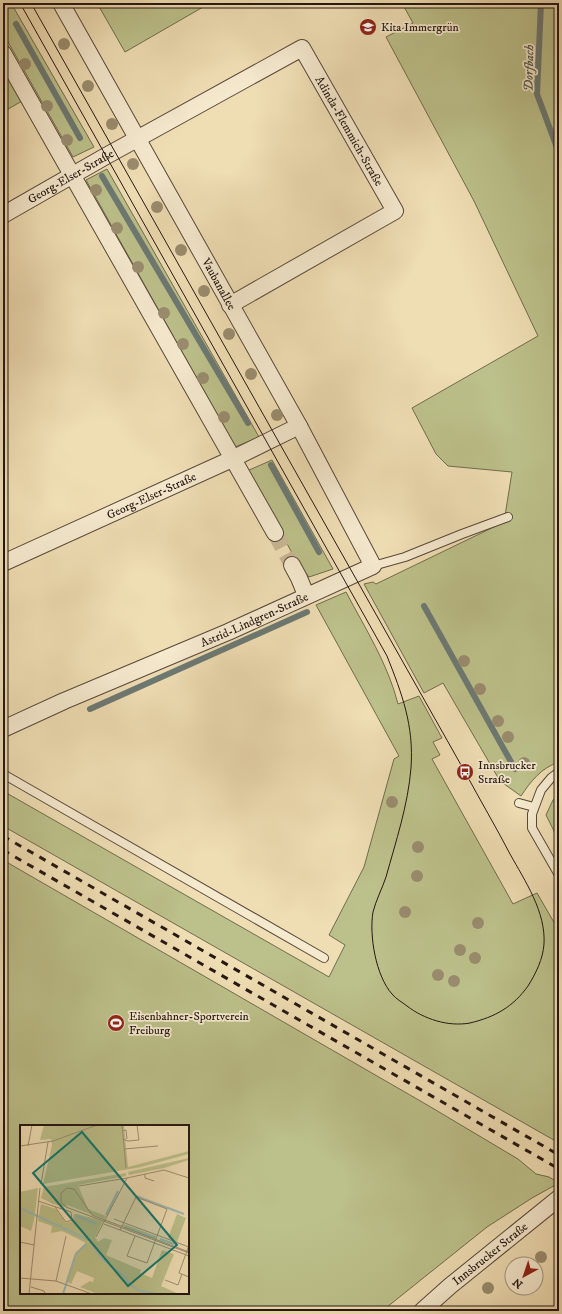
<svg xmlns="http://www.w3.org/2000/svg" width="562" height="1314" font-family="'IM FELL DW Pica',serif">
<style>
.green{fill:#bcc08a;stroke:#706c4e;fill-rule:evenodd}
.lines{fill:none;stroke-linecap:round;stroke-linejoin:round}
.stream{stroke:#6c7973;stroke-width:6}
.street-tunnel{stroke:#c7b593;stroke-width:16;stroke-dasharray:16 8;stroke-linecap:butt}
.lane-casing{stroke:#58483a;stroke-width:10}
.street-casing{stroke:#58483a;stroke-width:18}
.lane{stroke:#f5e9ce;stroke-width:8}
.street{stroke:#f5e9ce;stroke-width:16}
.tram{stroke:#251712;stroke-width:1}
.rail{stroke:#251712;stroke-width:3;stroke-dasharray:7 7;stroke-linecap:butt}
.tree{fill:#998c6e}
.labels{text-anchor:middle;stroke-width:3.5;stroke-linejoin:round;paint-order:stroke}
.poi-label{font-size:12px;fill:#251712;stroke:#f5e9ce;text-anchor:start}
.street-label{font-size:12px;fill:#251712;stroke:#f5e9ce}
.water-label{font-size:13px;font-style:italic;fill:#4e504a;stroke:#f5e9ce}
.inset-river{fill:none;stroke:#9bbbb3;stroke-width:2}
.inset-road{fill:none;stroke:#9e8e73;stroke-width:1}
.view{fill:#0f766e;fill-opacity:0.15;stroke:#0f766e;stroke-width:2}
.inset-edge{fill:none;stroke:#251712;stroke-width:2}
</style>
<rect width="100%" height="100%" fill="#efddb3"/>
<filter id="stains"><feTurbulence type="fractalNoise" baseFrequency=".005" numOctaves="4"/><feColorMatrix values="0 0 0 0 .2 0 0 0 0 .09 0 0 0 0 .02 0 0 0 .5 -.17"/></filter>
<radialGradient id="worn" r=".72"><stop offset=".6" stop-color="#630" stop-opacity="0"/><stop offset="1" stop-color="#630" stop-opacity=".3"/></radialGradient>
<g class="green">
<path d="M3 3H11L94 147 73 157 3 33Z"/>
<path d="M97 3H210L125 52Z"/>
<path d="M402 3H559V762C541 768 531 781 521 796L500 781 443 683 424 693 364 584 373 582 376 584 504 522 512 472 448 466 436 454 412 408 538 336 474 201 386 37 413 23Z"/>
<path d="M3 67 22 101 3 112Z"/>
<path d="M107 169 259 437 235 447 86 180Z"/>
<path d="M272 460 333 569 309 577 297 562 247 471Z"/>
<path d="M346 592C365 628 388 664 398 704L419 696 442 738 433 742 440 755 432 759 513 904 537 893 559 931V1143L3 826V791L329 977 345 945 329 935 364 867 394 759 399 756 316 605Z"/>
<path d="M559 795V841L546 815 553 800Z"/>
<path d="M3 860 429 1106 518 1159 536 1174 549 1177 559 1183 532 1198 487 1227 382 1311H3ZM21 1126H188V1293H21Z"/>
</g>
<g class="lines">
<g class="stream">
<path d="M541 3 537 94 559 153"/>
<path d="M16 24 80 138"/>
<path d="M102 176 248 423"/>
<path d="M271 465 319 552"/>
<path d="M424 606 515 769"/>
<path d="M90 709 307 612"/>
</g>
<path class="street-tunnel" d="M275 533 292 565"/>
<g class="lane-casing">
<g id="lane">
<path d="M373 566 405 557 462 534 508 517"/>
<path d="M559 772 551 778 541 790 532 814V828L559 875"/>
<path d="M3 774 324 958"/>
<path d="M519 803 534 807"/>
</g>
</g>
<g class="street-casing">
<g id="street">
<path d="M3 53 275 533"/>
<path id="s1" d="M3 215 106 156 302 48 395 211 230 305"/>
<path id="s2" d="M3 563 232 459 299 426"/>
<path d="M292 565 299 578 306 595"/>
<path id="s3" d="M3 729 64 701 228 632 373 566 299 426 61 3"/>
<path id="s4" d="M422 1311 450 1286 559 1198"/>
</g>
</g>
<use href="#lane" class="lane"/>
<use href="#street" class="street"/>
<path class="tram" d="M20 3 387 656C402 694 414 725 411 768 408 805 396 841 386 877 382 889 376 900 373 912 369 936 376 976 392 994 396 999 402 1002 407 1006 424 1019 448 1027 470 1023 495 1017 513 1007 528 986 536 973 543 959 544 944 546 912 525 881 510 854 496 827 480 800 465 772L31 3"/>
<g class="rail">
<path d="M3 836 559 1155"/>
<path d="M3 850 559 1169"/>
</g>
</g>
<g class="tree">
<circle cx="64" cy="44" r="6"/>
<circle cx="25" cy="64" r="6"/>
<circle cx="88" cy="86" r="6"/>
<circle cx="47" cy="106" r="6"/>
<circle cx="112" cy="124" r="6"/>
<circle cx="67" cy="140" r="6"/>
<circle cx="133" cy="164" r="6"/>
<circle cx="96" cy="190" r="6"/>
<circle cx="157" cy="207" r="6"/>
<circle cx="117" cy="228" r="6"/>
<circle cx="181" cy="250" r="6"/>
<circle cx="138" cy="267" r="6"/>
<circle cx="204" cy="291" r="6"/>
<circle cx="164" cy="313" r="6"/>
<circle cx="229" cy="334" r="6"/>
<circle cx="183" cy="344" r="6"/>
<circle cx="251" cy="374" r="6"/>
<circle cx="203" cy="378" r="6"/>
<circle cx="277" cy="415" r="6"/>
<circle cx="224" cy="417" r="6"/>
<circle cx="464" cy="661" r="6"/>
<circle cx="480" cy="689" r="6"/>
<circle cx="498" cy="721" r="6"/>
<circle cx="508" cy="737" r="6"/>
<circle cx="524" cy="763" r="6"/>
<circle cx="392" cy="802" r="6"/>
<circle cx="418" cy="847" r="6"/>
<circle cx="417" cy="876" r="6"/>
<circle cx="405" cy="912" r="6"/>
<circle cx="478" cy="923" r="6"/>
<circle cx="460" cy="950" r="6"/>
<circle cx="475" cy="958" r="6"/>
<circle cx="438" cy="975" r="6"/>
<circle cx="454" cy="981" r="6"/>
<circle cx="541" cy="1257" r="6"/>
<circle cx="488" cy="1288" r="6"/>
</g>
<defs>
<g id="school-disc" transform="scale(0.9)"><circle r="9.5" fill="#8f2418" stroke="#f5e9ce"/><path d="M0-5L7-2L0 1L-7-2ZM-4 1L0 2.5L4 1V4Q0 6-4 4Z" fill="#fff"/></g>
<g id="bus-disc" transform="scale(0.9)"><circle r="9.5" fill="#8f2418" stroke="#f5e9ce"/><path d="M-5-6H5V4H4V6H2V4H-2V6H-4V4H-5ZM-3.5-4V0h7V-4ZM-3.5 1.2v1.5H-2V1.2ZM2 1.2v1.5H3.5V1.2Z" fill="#fff"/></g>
<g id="stadium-disc" transform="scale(0.9)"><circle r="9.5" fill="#8f2418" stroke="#f5e9ce"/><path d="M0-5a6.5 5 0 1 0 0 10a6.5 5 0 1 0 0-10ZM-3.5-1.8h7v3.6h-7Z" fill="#fff"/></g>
</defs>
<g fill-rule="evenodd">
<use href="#school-disc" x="368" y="27"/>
<use href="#bus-disc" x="465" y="772"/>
<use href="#stadium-disc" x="116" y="1023"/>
</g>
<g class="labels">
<g class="poi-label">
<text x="381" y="31">Kita Immergrün</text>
<text x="478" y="769">Innsbrucker<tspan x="478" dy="14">Straße</tspan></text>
<text x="129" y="1020">Eisenbahner-Sportverein<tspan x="129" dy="14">Freiburg</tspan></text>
</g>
<g class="street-label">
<text dy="4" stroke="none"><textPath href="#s1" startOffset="438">Adinda-Flemmich-Straße</textPath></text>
<text dy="4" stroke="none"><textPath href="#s1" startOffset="78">Georg-Elser-Straße</textPath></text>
<text transform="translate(219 284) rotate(61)" y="4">Vaubanallee</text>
<text dy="4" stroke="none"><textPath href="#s2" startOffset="163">Georg-Elser-Straße</textPath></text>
<text dy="4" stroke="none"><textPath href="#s3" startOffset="274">Astrid-Lindgren-Straße</textPath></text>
<text dy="4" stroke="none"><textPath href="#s4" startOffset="89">Innsbrucker Straße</textPath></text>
</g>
<g class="water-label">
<text transform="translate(528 68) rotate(-89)" y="5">Dorfbach</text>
</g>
</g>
<g transform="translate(20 1125)">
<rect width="169" height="169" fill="#efddb3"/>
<path d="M24 0H104L108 42 169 26V29L121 42 23 59 32 20 31 14 20 15ZM169 33V35L144 43 109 50 108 47ZM106 48V51L58 60 68 84 86 91 84 94 47 80 46 82 33 79 21 73 24 62ZM18 63 14 95 11 106 0 101V67ZM21 79 36 84 46 98 53 96 54 89H57L83 96 75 112 78 117 84 113 92 115 86 130 121 145 120 148 132 153 142 125 154 129 141 161 159 169H78L60 162 70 156 73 157 74 153 57 146 51 159 46 156 55 128 66 118 42 106 31 108 32 101 18 96ZM157 89 166 93 157 117 148 113ZM104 99 136 111 135 114 103 101Z" fill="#bcc08a"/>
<path class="inset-river" d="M116 71 164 89M0 83 69 115 82 134 104 151 110 159 118 165 137 169M86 90 98 66M57 91 76 99M105 102 135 113M140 114 154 119M43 169 56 129 66 119"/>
<path class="inset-road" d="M102 0 106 43M102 6 106 5 107 14M103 14 108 16 119 15 117 0M0 21 33 16 77 0M8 21 12 0M104 24 138 21M125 49V53L134 56M21 59 28 17M59 61 107 53M18 76 51 87 52 95 46 97 35 82M94 94 169 122M84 99 169 131M100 105 116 72 147 84 127 138 107 131 115 111M76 112 107 53 144 45 169 53M0 117 14 120M169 120 159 148 169 152M169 127 72 90 54 64 47 63 41 68V77L46 82 169 128M0 153 36 156 72 169M145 155 158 160 162 149M36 156 46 111M11 162 24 166 25 169M9 169 20 63"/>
<path class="view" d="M62 7 157 120 108 161 13 48Z"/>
<rect width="169" height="169" class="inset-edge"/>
</g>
<rect width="562" height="1314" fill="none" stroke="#efddb3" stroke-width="16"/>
<rect x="4" y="4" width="554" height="1306" fill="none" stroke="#251712" stroke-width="2"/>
<rect x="8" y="8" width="546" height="1298" fill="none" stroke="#251712"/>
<g transform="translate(524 1276) rotate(220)"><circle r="19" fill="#f5e9ce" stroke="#a29583"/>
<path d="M0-3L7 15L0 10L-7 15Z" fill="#8f2418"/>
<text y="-6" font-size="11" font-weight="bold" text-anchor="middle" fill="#251712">N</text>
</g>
<rect width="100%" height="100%" filter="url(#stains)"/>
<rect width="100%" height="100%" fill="url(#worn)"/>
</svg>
